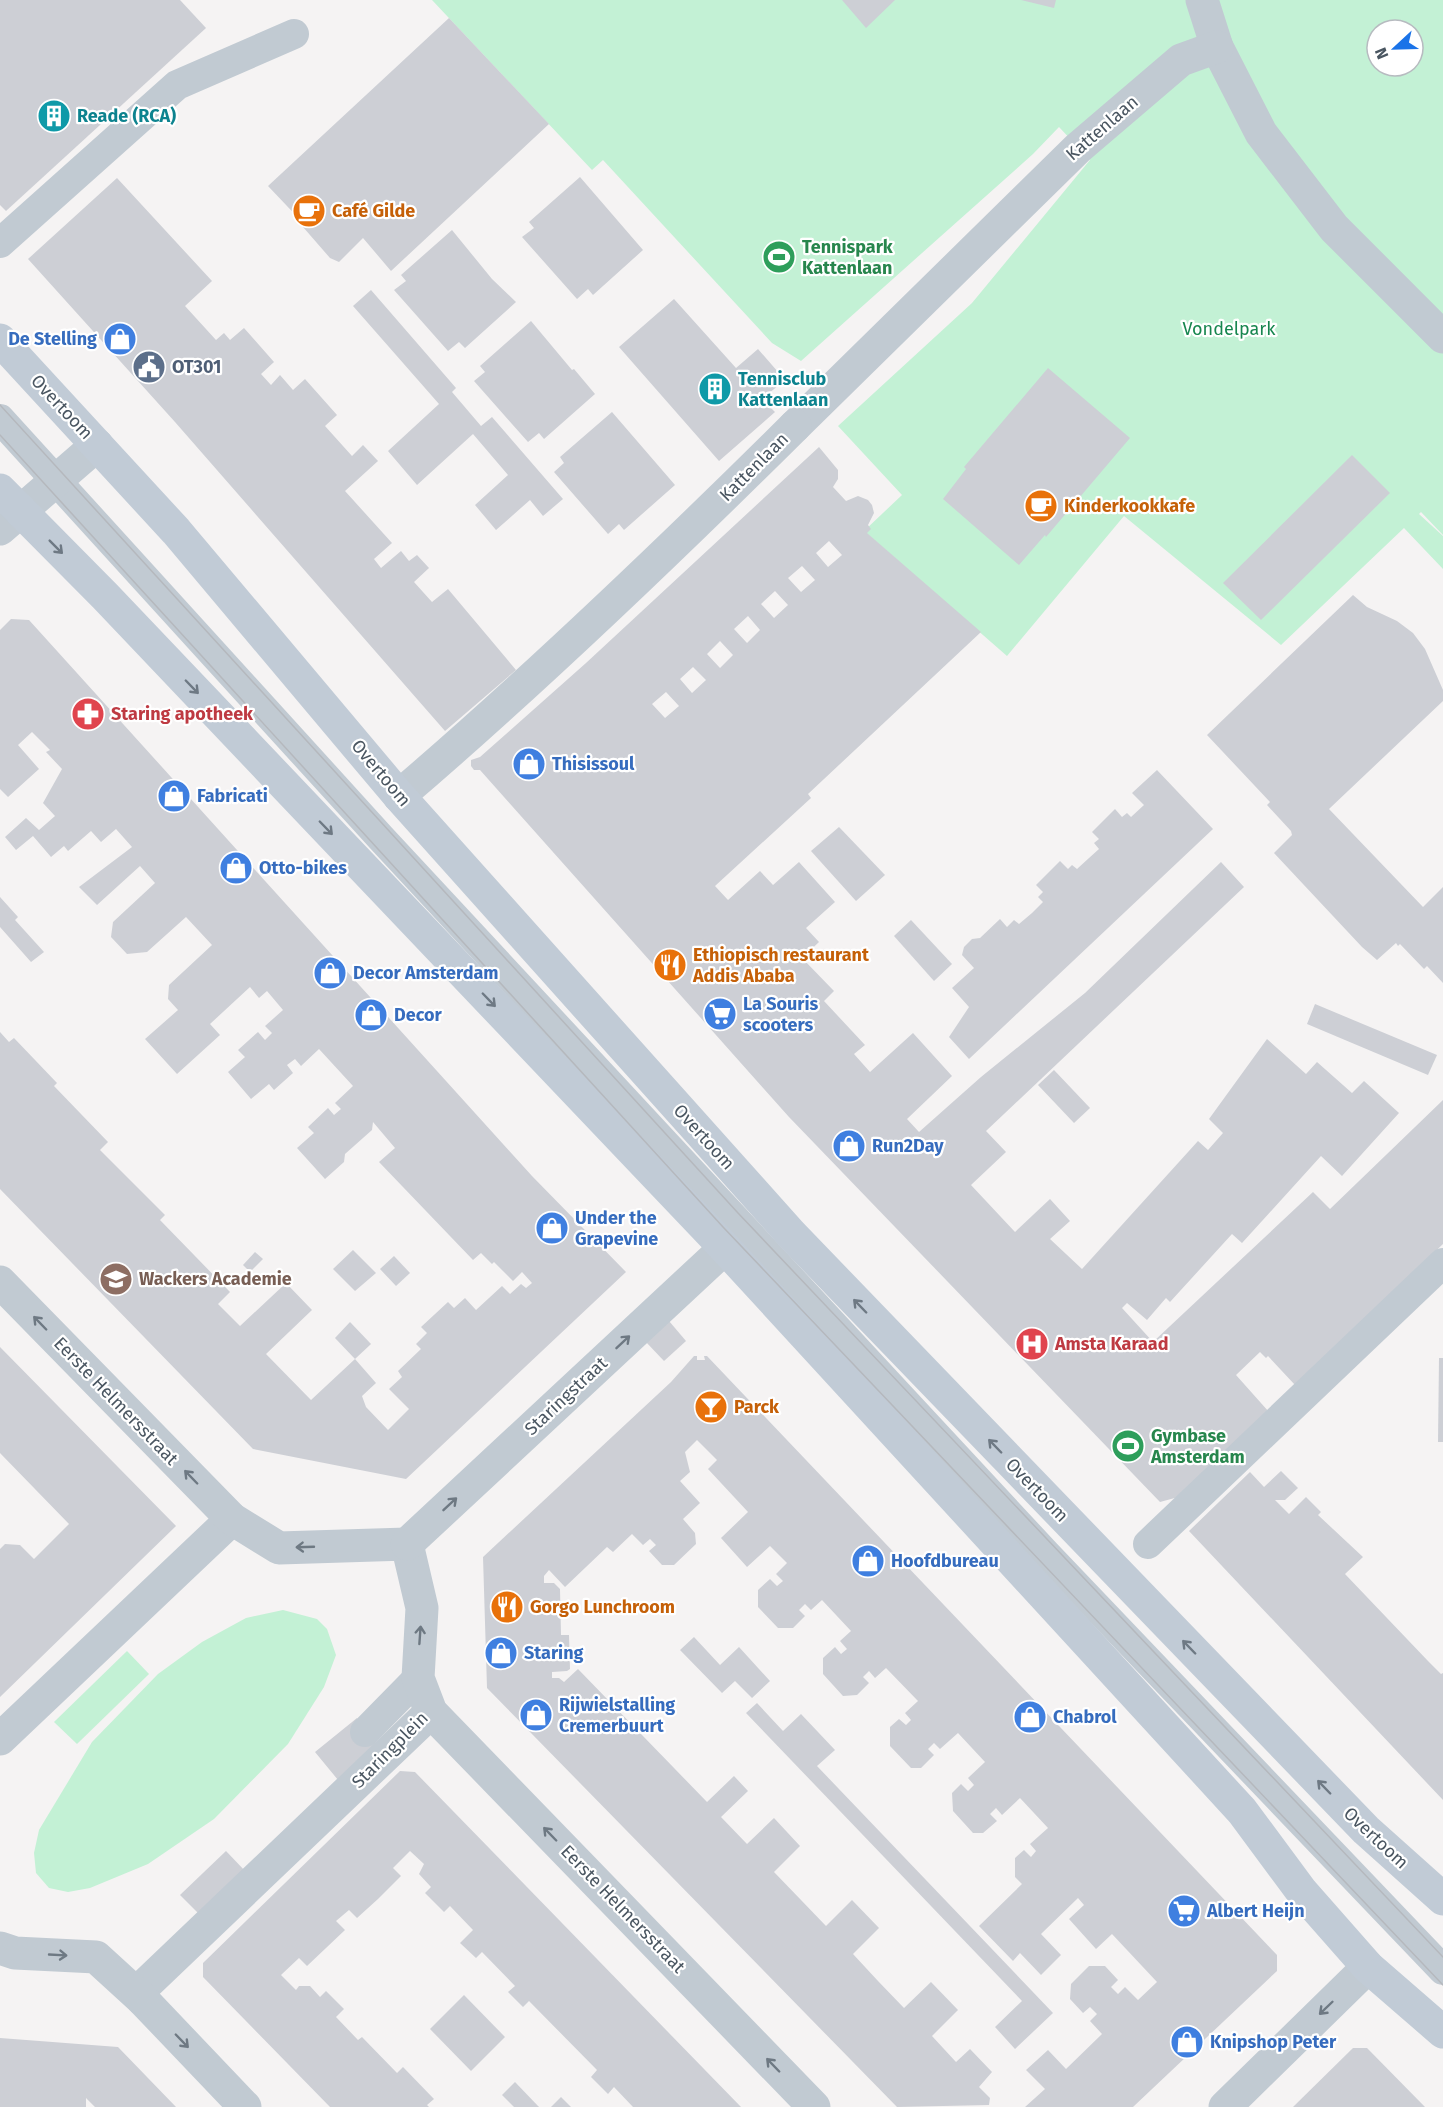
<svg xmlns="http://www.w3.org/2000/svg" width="1443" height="2107" font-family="'Fira Sans',sans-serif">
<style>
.green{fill:#c3f1d5;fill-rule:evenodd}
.building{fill:#cdcfd5;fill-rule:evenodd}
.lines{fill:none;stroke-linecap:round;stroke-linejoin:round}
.service{stroke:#c1cad2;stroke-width:30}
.pedestrian{stroke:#c1cad2;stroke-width:33}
.minor{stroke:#c1cad2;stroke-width:33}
.tertiary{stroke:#c1cad2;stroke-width:33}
.secondary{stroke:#c1cbd6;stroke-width:33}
.tram{stroke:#b5b8bd;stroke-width:1.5}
.oneway{stroke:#6e7984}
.oneway2{stroke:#6e7983}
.labels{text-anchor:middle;stroke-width:4.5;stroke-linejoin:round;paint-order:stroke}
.culture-label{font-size:18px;font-weight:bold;fill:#0d838f;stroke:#fff;text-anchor:start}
.street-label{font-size:18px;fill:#4a5661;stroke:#fff}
.food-label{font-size:18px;font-weight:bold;fill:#c56008;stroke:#fff;text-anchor:start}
.leisure-label{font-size:18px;font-weight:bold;fill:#27864d;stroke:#fff;text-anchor:start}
.park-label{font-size:18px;fill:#17864f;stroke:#fff}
.shop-label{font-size:18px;font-weight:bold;fill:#366cbe;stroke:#fff;text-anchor:start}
.service-label{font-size:18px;font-weight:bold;fill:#4e5e75;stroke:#fff;text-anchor:start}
.health-label{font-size:18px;font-weight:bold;fill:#be3a42;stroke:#fff;text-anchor:start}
.education-label{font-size:18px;font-weight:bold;fill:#785e54;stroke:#fff;text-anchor:start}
</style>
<rect width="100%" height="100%" fill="#f5f3f3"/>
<g class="green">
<path d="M432 0H1443V535L1421 512 1419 514 1443 536V569L1404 528 1281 645 1124 516 1007 656 864 531 902 495 838 426 972 303 1090 160 1059 127 1033 154 801 361 772 343 603 160 592 170ZM1377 30H1413V66H1377Z"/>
<path d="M283 1610 317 1619 327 1629 336 1655 324 1687 288 1744 214 1819 148 1864 90 1888 68 1892 49 1888 36 1873 34 1853 39 1830 92 1742 158 1674 202 1642 246 1618Z"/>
<path d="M127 1651 149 1674 77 1744 54 1722Z"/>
</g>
<g class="building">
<path d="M0 0H180L206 28 6 211 0 205Z"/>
<path d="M842 0H895L866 28Z"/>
<path d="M1021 0H1056L1054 8Z"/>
<path d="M449 18 549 124 391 271 363 238 339 262 330 258 303 227 305 225 268 186Z"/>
<path d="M580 177 643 250 593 295 588 289 577 299 522 237 534 228 529 222Z"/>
<path d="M117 178 212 281 185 306 216 340 224 333 230 340 244 328 274 362 261 374 271 385 280 375 293 390 305 379 337 415 325 426 352 456 363 445 378 461 345 491 392 543 374 559 381 568 401 551 409 561 417 555 429 568 414 582 432 602 448 589 516 670 445 731 175 422 28 259Z"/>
<path d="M452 230 492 279 516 302 465 348 459 342 448 351 394 290 406 281 401 275Z"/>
<path d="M371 290 456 388 452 392 481 426 492 417 563 499 543 516 530 500 496 530 475 505 508 475 473 434 417 485 388 451 439 404 353 306Z"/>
<path d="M674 299 736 368 758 349 785 380 762 399 775 412 719 461 619 347Z"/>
<path d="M531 321 572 370 574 369 595 394 544 439 539 433 528 442 474 381 485 372 480 366Z"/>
<path d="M1048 368 1130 438 1046 537 1045 535 1019 565 943 499 966 469 964 467Z"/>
<path d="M612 412 675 485 624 530 619 524 608 534 554 472 564 463 560 457Z"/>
<path d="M819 447 838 470V479L833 487 846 501 858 496 868 500 872 505 874 513 868 525 871 529 867 533 981 632 808 794 811 798 715 886 728 900 760 871 773 885 799 862 835 902 806 928 819 942 802 958 834 991 824 1001 865 1045 854 1054 870 1072 913 1033 952 1076 907 1119 919 1132 981 1077 1085 993 1221 862 1244 887 986 1131 1006 1152 971 1185 1015 1232 1050 1199 1070 1221 1050 1239 1082 1269 1198 1141 1208 1150 1223 1133 1209 1119 1267 1039 1306 1074 1317 1062 1352 1093 1364 1081 1399 1113 1342 1176 1321 1156 1242 1243 1232 1234 1170 1302 1166 1298 1147 1320 1127 1303 1122 1308 1153 1342 1313 1192 1330 1209 1443 1100V1244L1295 1385 1268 1356 1266 1358 1260 1352 1236 1375 1269 1412 1182 1496 1160 1502 789 1117 480 770H474L471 766V760L480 757 586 663ZM829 541 842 555 828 567 816 553ZM802 566 815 580 801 592 788 578ZM775 591 788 605 774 618 761 604ZM748 616 760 630 747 643 734 629ZM720 641 733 655 720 668 707 654ZM693 667 706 680 692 693 680 679ZM666 692 679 706 665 718 652 704Z"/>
<path d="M1352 455 1390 493 1261 620 1223 583Z"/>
<path d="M1353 595 1367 607 1397 621 1413 633 1425 649 1443 690V701L1329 809 1423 907 1443 887V983L1427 966 1424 969 1400 944 1398 946 1396 943 1377 960 1362 947 1274 853 1292 835 1291 831 1267 805 1270 802 1207 735Z"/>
<path d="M11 619 29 620 532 1176 626 1272 406 1479 253 1449 0 1189V1032L9 1042 14 1038 57 1083 54 1086 108 1142 100 1150 165 1215 160 1220 230 1292 218 1304 240 1326 286 1283 312 1310 266 1354 311 1400 355 1359 376 1383 362 1396 366 1407 388 1430 409 1409 389 1389 402 1377 398 1371 421 1349 416 1344 427 1333 421 1327 448 1302 454 1308 465 1298 476 1310 502 1286 510 1294 521 1284 526 1288 532 1283 522 1272 513 1281 494 1262 492 1264 481 1253 473 1260 379 1162 395 1148 373 1122 372 1130 345 1154 344 1162 325 1179 297 1148 314 1133 308 1127 328 1108 334 1115 341 1109 335 1103 353 1086 319 1049 301 1066 295 1059 287 1065 293 1073 274 1090 269 1084 251 1099 228 1072 245 1057 238 1050 258 1032 265 1040 272 1033 265 1026 283 1010 267 991 259 998 250 987 210 1024 220 1035 177 1074 145 1039 178 1010 168 999 169 985 212 945 186 917 147 952 127 954 111 937 113 922 155 883 140 866 97 905 79 887 132 847 116 829 101 842 91 831 68 851 64 846 51 857 33 836 16 850 5 837 26 818 39 830 55 816 43 803 62 769 46 752 50 750 32 732 18 745 39 769 8 797 0 789V630Z"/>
<path d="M1157 770 1213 829 969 1059 949 1037 969 1007 952 988 974 968 962 955 964 947 972 939 980 938 1000 919 1007 927 1014 920 1019 924 1032 913 1043 902 1038 897 1043 892 1036 885 1060 861 1068 869 1072 865 1077 869 1089 858 1099 849 1094 843 1099 839 1092 832 1115 809 1122 817 1127 813 1131 817 1144 805 1132 793Z"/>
<path d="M839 827 885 875 856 901 811 851Z"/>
<path d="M0 897 18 917 15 920 44 952 31 962 0 927Z"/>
<path d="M911 920 952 964 934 981 894 936Z"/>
<path d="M1315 1004 1437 1055 1428 1075 1307 1024Z"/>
<path d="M1054 1070 1090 1108 1074 1123 1038 1085Z"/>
<path d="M353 1250 376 1273 355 1291 333 1269Z"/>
<path d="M255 1252 263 1259 250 1272 243 1265Z"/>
<path d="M394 1256 410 1273 396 1286 380 1269Z"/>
<path d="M669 1321 686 1341 664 1361 646 1342Z"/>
<path d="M350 1322 371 1344 355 1359 335 1338Z"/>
<path d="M0 1347 176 1526 0 1697V1549L5 1544 20 1545 34 1559 69 1524 0 1453Z"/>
<path d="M694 1356H697V1360H705L704 1356H707L1277 1955V1971L1133 2107H1025L1045 2089 1026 2070 1048 2050 1066 2069 1102 2034 1090 2021 1097 2014 1090 2007 1083 2013 1070 1999 1071 1984 1089 1966H1105L1118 1980 1111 1987 1118 1994 1125 1987 1138 2000 1157 1982 1112 1934 1096 1949 1069 1919 1084 1905 1078 1898 1041 1934 1061 1955 1041 1975 1020 1953 1013 1961 979 1926 1022 1884 1015 1877V1858L1024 1850 1031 1857 1036 1851 1030 1844 1048 1828 1020 1798 1002 1815 996 1808 990 1814 997 1821 983 1833H973L953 1811 952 1793 961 1784 968 1791 974 1785 968 1778 985 1762 958 1733 940 1749 934 1743 928 1749 934 1755 921 1768H911L890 1746V1727L899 1719 906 1725 911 1720 905 1713 918 1701 886 1668 875 1678 869 1671 863 1677 869 1683 857 1695 843 1696 823 1674V1658L835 1647 841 1654 847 1649 840 1641 851 1631 822 1600 811 1610 805 1604 799 1610 805 1616 793 1628H778L758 1607V1590L770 1579 777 1586 783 1581 776 1574 787 1563 770 1546 747 1567 721 1538 748 1512 708 1469 717 1460 697 1440 685 1452 690 1472 680 1481 700 1503 683 1519 695 1533 696 1544 674 1565H662L649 1551 656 1545 650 1539 643 1545 632 1534 613 1552 607 1547 565 1587 549 1570 544 1576V1583H554L560 1589 561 1635H569L570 1669 567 1671 552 1672V1678H559L564 1682 578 1669 707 1802 734 1776 748 1791 721 1817 747 1844 774 1818 800 1846 774 1872 801 1900 826 1926 852 1900 879 1928 853 1954 878 1981 904 2008 931 1982 958 2010 932 2036 956 2062 970 2049 992 2072 979 2087 990 2098 989 2105 897 2107 487 1688 483 1557 671 1382Z"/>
<path d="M1439 1358H1443V1442H1438Z"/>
<path d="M1281 1471 1298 1488 1285 1500H1275L1289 1514 1306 1497 1321 1512 1318 1515 1363 1557 1345 1574 1428 1661 1441 1674 1443 1673V1800L1189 1531 1250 1472 1264 1487Z"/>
<path d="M694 1637 720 1665 739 1647 770 1681 752 1698 735 1681 722 1693 680 1650Z"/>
<path d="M757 1703 783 1731 801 1714 835 1750 817 1766 1053 2013 1015 2049 995 2027 1022 2001 746 1713Z"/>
<path d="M357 1718 365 1732 385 1752 343 1786 315 1752Z"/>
<path d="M400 1771 415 1772 741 2107H633L614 2087 608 2094 591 2077 597 2070 529 2001 523 2007 508 1992 515 1986 482 1952 476 1958 460 1943 473 1930 450 1906 444 1912 425 1893 431 1887 419 1874 424 1864 410 1851 393 1868 401 1876 378 1899 357 1918 349 1910 336 1921 345 1930 307 1966 299 1958 281 1975 296 1990 299 1986H310L320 1997 326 1991 344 2009 336 2017 358 2040 362 2037 397 2073 403 2067 434 2099 427 2105 429 2107H330L203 1977V1963Z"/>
<path d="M226 1851 246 1872 201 1916 180 1895Z"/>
<path d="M464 1995 505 2037 471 2071 430 2029Z"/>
<path d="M0 2038 118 2047 176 2107H95L86 2098V2107H0Z"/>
<path d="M1353 2048H1367L1425 2107H1293Z"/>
<path d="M515 2082 539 2107H514L502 2095Z"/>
<path d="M561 2097 571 2107H551Z"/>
</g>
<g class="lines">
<g class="service">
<path d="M0 243 177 85 294 34"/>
<path d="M0 419 381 838 1046 1554 1443 1970"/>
<path d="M1148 1544 1443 1263"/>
<path d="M365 1732 418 1678"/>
</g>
<g class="pedestrian">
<path d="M1202 0 1217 47 1261 133 1334 228 1443 337"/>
<path d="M795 426 1078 148 1181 60 1217 47"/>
<path d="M0 1739 232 1519"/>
<path d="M142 1999 143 1987 431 1712"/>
</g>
<g class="minor">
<path d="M399 796C536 679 667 553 795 426"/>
<path d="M0 1282 232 1519 279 1548 407 1544 422 1608 418 1678 431 1712 814 2107"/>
<path d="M407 1544 725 1248"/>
<path d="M0 1948 15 1953 96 1957 142 1999 245 2107"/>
<path d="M1225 2107 1368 1967"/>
</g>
<path class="tertiary" d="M0 529 97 445"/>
<g class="secondary">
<path d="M0 340 176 531 399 796 791 1234 1366 1830 1443 1899"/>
<path d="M0 490 105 596 725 1248 1242 1811 1302 1892 1368 1967 1443 2032"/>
</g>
<g class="tram">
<path d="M0 405 738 1213 1443 1957"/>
<path d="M0 435 723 1227 1443 1985"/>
</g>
</g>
<defs><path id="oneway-shaft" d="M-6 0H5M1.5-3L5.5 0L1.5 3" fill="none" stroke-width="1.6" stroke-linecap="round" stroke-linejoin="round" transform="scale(1.5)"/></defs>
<g class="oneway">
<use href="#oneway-shaft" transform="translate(56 547) rotate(45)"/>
<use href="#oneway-shaft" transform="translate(192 687) rotate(46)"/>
<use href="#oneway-shaft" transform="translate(326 828) rotate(46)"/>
<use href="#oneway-shaft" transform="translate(489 1000) rotate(46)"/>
<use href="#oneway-shaft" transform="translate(860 1306) rotate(-134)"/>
<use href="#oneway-shaft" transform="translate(995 1446) rotate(-134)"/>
<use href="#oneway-shaft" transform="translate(1189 1647) rotate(-134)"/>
<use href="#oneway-shaft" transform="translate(1324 1787) rotate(-134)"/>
</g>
<g class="oneway2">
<use href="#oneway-shaft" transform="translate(40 1323) rotate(-134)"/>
<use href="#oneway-shaft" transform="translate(623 1342) rotate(-43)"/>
<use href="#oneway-shaft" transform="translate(191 1477) rotate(-134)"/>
<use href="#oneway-shaft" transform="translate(450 1504) rotate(-43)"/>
<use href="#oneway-shaft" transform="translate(305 1547) rotate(178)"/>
<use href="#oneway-shaft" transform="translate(420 1635) rotate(-86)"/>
<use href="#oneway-shaft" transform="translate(550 1834) rotate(-134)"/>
<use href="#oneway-shaft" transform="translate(58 1955) rotate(3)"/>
<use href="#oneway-shaft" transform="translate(1326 2008) rotate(136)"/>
<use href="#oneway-shaft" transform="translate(182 2041) rotate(46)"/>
<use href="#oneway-shaft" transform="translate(773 2065) rotate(-134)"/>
</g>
<defs>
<g id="building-disc" transform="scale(1.725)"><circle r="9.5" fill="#0f9aa8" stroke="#fff"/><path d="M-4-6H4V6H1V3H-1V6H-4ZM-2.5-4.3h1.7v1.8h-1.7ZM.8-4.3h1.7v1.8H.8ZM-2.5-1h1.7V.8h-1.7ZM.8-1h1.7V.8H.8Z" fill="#fff"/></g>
<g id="cafe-disc" transform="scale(1.725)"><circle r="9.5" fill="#e8710a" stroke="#fff"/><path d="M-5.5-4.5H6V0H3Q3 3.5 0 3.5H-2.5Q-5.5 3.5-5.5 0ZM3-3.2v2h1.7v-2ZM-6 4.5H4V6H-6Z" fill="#fff"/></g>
<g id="stadium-disc" transform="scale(1.725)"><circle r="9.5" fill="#2e9e5b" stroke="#fff"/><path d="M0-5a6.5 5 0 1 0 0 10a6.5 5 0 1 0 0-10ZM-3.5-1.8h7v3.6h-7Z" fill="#fff"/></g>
<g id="shop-disc" transform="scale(1.725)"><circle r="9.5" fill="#3f7fe0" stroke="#fff"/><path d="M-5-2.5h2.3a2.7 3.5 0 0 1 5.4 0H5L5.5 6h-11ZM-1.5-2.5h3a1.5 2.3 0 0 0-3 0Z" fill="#fff"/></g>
<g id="civic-disc" transform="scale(1.725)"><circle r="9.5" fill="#5c6f8a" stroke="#fff"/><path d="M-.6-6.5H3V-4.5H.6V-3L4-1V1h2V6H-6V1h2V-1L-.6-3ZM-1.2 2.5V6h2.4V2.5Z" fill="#fff"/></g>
<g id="pharmacy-disc" transform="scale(1.725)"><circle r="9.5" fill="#e0444e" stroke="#fff"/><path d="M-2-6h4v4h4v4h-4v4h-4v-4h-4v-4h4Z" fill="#fff"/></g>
<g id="restaurant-disc" transform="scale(1.725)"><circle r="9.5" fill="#e8710a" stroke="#fff"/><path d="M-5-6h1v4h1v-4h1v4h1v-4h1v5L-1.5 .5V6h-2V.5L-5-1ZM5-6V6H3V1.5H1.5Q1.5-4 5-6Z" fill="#fff"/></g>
<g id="supermarket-disc" transform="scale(1.725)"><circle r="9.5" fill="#3f7fe0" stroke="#fff"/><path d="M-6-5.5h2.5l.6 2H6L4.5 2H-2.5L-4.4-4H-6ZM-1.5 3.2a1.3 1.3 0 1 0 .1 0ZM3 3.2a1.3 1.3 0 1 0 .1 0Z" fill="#fff"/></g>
<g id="university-disc" transform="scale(1.725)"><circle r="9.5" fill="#8d6e63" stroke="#fff"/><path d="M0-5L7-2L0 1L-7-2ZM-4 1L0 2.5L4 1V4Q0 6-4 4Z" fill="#fff"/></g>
<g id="hospital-disc" transform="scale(1.725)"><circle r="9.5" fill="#e0444e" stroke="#fff"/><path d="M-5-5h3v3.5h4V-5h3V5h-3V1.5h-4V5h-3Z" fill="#fff"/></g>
<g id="bar-disc" transform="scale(1.725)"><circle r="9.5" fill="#e8710a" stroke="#fff"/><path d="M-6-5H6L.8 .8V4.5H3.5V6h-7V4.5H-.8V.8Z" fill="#fff"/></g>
</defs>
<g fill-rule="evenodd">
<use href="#building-disc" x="54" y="116"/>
<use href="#cafe-disc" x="309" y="211"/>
<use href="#stadium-disc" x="779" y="257"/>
<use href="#shop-disc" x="120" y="339"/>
<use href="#civic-disc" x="149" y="367"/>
<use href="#building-disc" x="715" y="389"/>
<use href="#cafe-disc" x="1041" y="506"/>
<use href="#pharmacy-disc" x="88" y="714"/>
<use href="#shop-disc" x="529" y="764"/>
<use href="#shop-disc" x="174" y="796"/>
<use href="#shop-disc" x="236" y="868"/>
<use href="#restaurant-disc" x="670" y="965"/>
<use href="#shop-disc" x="330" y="973"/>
<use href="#supermarket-disc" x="720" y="1014"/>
<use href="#shop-disc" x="371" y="1015"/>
<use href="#shop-disc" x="849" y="1146"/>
<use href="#shop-disc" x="552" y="1228"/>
<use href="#university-disc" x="116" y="1279"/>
<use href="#hospital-disc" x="1032" y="1344"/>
<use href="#bar-disc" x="711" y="1407"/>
<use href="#stadium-disc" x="1128" y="1446"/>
<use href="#shop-disc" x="868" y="1561"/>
<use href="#restaurant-disc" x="507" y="1607"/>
<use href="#shop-disc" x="501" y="1653"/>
<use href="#shop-disc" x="536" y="1715"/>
<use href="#shop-disc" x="1030" y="1717"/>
<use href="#supermarket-disc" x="1184" y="1911"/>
<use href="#shop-disc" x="1187" y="2042"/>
</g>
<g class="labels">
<g class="culture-label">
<text x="77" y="122">Reade (RCA)</text>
<text x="738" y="385">Tennisclub<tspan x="738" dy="21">Kattenlaan</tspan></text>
</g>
<g class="street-label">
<text transform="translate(1102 128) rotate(-41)" y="6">Kattenlaan</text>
<text transform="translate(62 407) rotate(47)" y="6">Overtoom</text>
<text transform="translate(754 467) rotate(-45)" y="6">Kattenlaan</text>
<text transform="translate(381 773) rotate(50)" y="6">Overtoom</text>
<text transform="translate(704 1137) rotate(48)" y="6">Overtoom</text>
<text transform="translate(566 1396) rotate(-43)" y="6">Staringstraat</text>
<text transform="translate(116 1401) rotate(46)" y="6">Eerste Helmersstraat</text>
<text transform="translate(1037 1490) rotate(46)" y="6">Overtoom</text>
<text transform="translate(390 1750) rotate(-45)" y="6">Staringplein</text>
<text transform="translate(1376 1838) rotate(43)" y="6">Overtoom</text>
<text transform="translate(623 1909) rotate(46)" y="6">Eerste Helmersstraat</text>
</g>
<g class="food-label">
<text x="332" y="217">Café Gilde</text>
<text x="1064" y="512">Kinderkookkafe</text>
<text x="693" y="961">Ethiopisch restaurant<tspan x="693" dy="21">Addis Ababa</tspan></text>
<text x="734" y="1413">Parck</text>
<text x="530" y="1613">Gorgo Lunchroom</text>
</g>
<g class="leisure-label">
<text x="802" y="253">Tennispark<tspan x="802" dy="21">Kattenlaan</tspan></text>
<text x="1151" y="1442">Gymbase<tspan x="1151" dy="21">Amsterdam</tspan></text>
</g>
<g class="park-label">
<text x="1229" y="335">Vondelpark</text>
</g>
<g class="shop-label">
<text x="97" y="345" text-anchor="end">De Stelling</text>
<text x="552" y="770">Thisissoul</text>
<text x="197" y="802">Fabricati</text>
<text x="259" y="874">Otto-bikes</text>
<text x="353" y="979">Decor Amsterdam</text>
<text x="743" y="1010">La Souris<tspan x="743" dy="21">scooters</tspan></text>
<text x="394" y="1021">Decor</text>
<text x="872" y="1152">Run2Day</text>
<text x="575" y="1224">Under the<tspan x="575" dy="21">Grapevine</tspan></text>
<text x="891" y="1567">Hoofdbureau</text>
<text x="524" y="1659">Staring</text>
<text x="559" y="1711">Rijwielstalling<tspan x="559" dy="21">Cremerbuurt</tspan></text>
<text x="1053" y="1723">Chabrol</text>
<text x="1207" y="1917">Albert Heijn</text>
<text x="1210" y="2048">Knipshop Peter</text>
</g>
<g class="service-label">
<text x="172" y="373">OT301</text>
</g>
<g class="health-label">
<text x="111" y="720">Staring apotheek</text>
<text x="1055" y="1350">Amsta Karaad</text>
</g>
<g class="education-label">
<text x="139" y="1285">Wackers Academie</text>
</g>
</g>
<g transform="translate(1395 48) rotate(248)"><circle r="28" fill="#ffffff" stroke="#b7bbc0" stroke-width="1.5"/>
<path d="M0-4.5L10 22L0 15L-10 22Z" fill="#1a73e8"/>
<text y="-9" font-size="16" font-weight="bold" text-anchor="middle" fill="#4a5661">N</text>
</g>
</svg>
